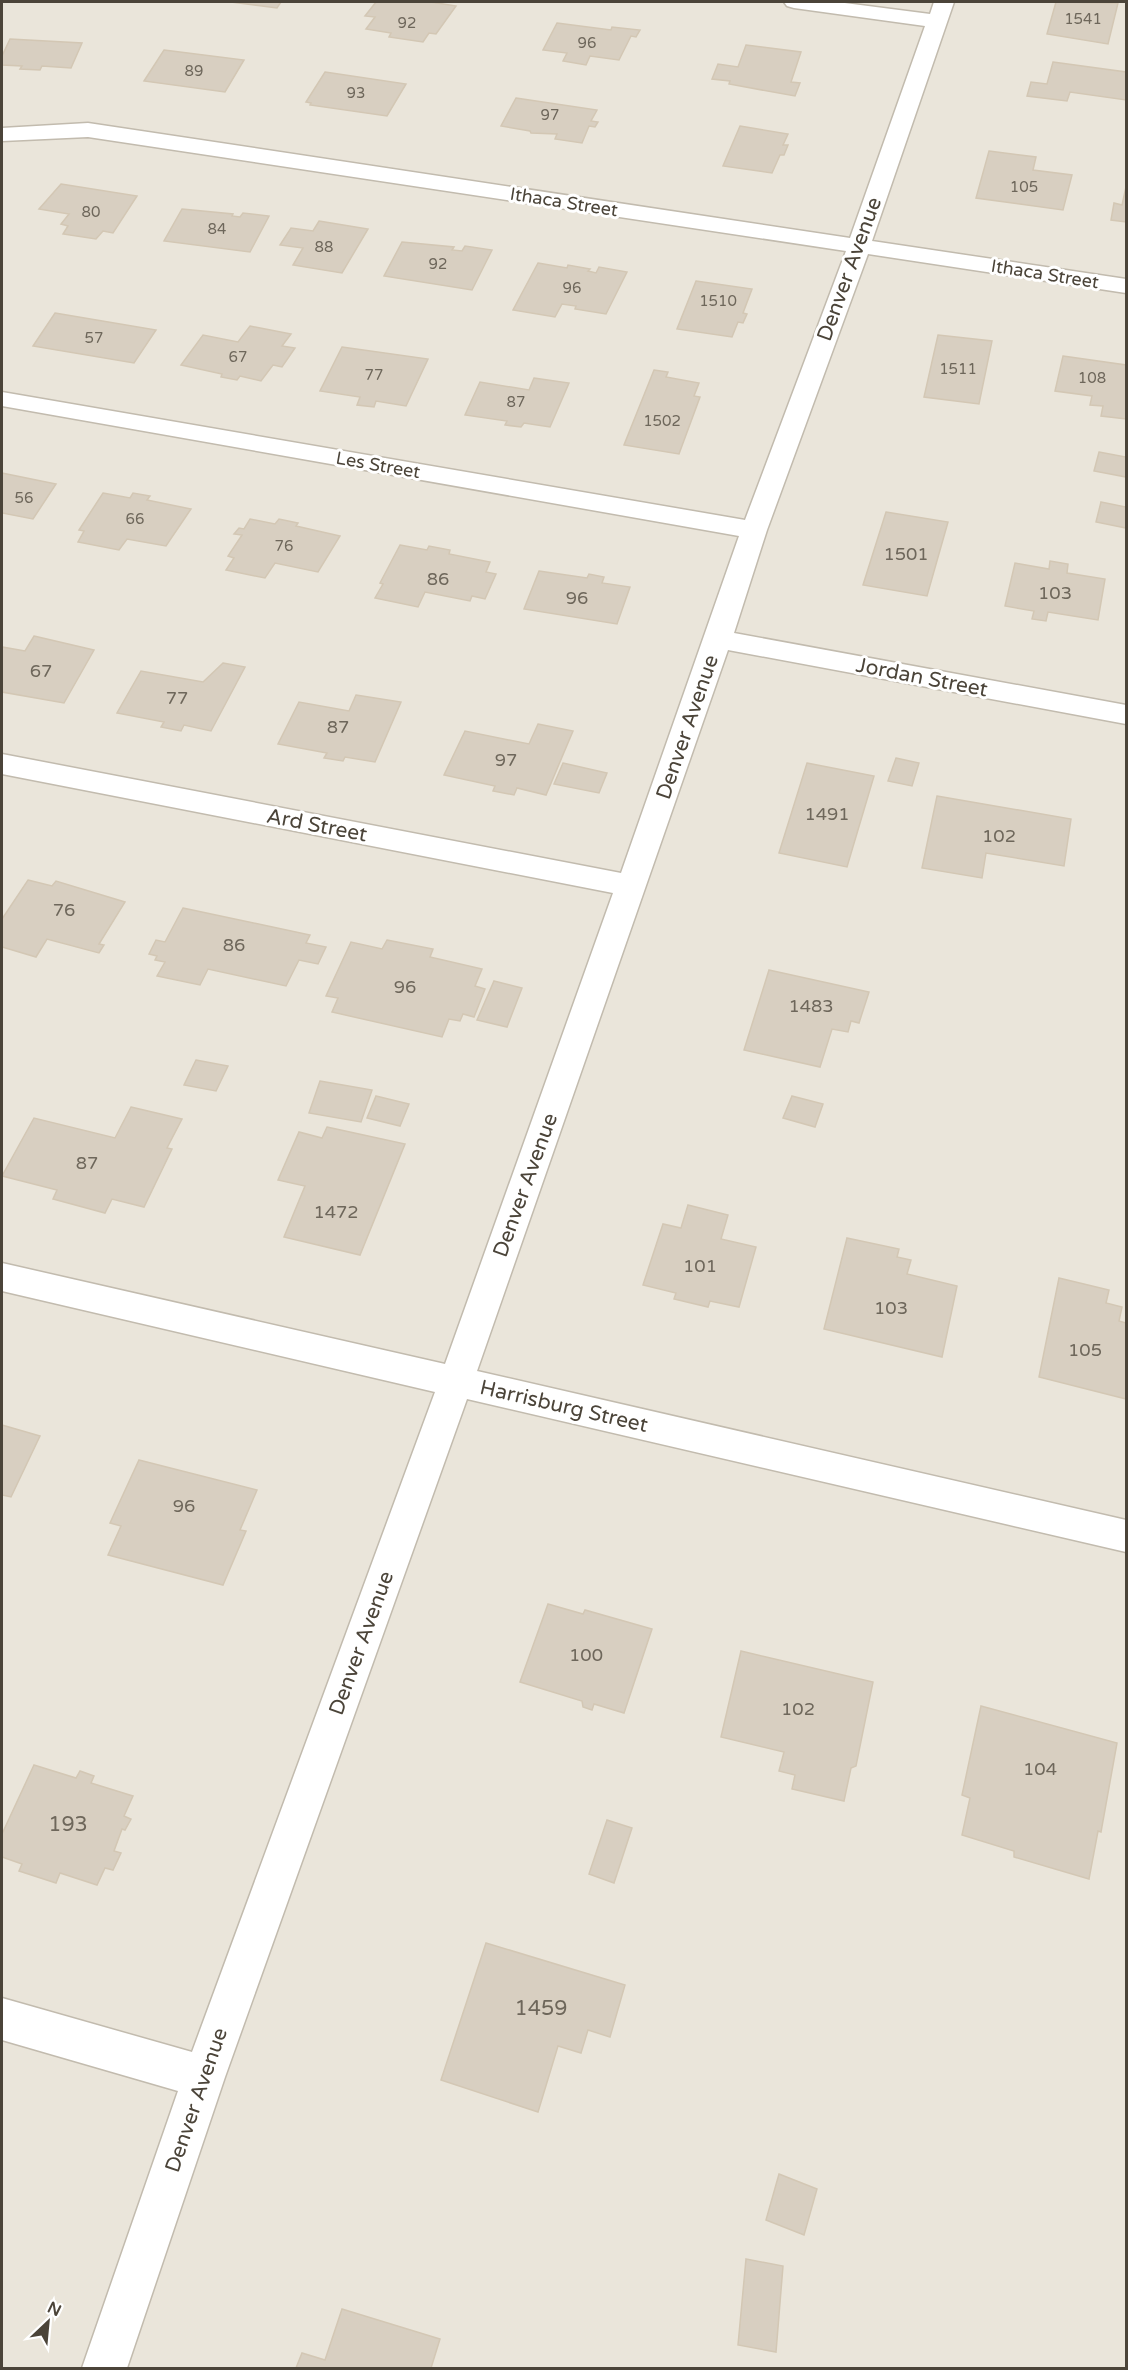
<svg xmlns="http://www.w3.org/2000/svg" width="1128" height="2370" font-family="'Varela Round',sans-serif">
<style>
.residential{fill:#eae5da}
.building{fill:#d8cfc1;stroke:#d3c7b4;stroke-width:1.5}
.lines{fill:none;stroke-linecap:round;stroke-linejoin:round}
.street-casing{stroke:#c2bbae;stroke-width:3}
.street{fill:#fff;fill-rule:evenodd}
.labels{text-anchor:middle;stroke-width:6;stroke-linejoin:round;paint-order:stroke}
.far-number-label{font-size:15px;fill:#6e675b}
.far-street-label{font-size:18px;fill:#4b4439;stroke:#fff}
.number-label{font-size:18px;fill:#6e675b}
.street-label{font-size:21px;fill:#4b4439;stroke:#fff}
.near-number-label{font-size:21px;fill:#6e675b}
</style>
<rect width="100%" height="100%" fill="#f6f3ec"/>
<rect class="residential" x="2" y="2" width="1124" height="2366"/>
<g class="building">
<path d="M231 2H281L277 8Z"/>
<path d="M376 2H431L456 6 436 34 429 33 423 42 389 37 391 33 366 29 375 17 365 16Z"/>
<path d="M1056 2 1118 3 1108 44 1047 34Z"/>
<path d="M557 23 611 30 612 27 640 30 636 37 631 36 619 60 590 56 586 65 563 61 567 53 543 50Z"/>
<path d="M10 39 82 43 71 68 42 66 40 70 20 69 22 66 2 65V56Z"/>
<path d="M746 45 801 52 791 82 800 83 795 96 729 84 730 81 712 79 718 64 738 67Z"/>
<path d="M164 50 244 60 225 92 144 81Z"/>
<path d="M1053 62 1126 72V100L1070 92 1067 101 1027 96 1031 82 1047 84Z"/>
<path d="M325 72 406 84 387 116 310 105 311 103 306 102Z"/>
<path d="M516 98 597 110 591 121 598 122 595 127 589 126 582 143 555 139 557 134 531 133 530 131 501 126Z"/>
<path d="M740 126 788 134 783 145H788L784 155H780L772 173 723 166Z"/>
<path d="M989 151 1036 157 1033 170 1072 175 1063 210 976 198Z"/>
<path d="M61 184 137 196 113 233 103 231 96 239 63 234 68 226 61 224 69 214 39 209Z"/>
<path d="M1126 187V222L1111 220 1114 203 1122 205Z"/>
<path d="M182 209 233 214 232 216 240 217 243 213 269 216 250 252 164 241Z"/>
<path d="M319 221 368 229 342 273 293 265 303 248 280 245 291 228 313 231Z"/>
<path d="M402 242 454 247 452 250 462 251 465 246 492 250 472 290 384 276Z"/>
<path d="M538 263 567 268 568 265 590 269 588 271 596 273 599 267 627 272 606 314 575 309 576 306 562 304 555 317 513 310Z"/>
<path d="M696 281 752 289 743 313 747 314 743 323 738 322 732 337 677 329Z"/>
<path d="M55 313 156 330 134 363 33 346Z"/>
<path d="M250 326 291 334 282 346 295 348 282 367 273 365 261 381 240 376 237 380 221 377 222 374 181 365 203 335 238 342Z"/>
<path d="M938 335 992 341 979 404 924 397Z"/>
<path d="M342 347 428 359 406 406 376 401 374 407 357 405 360 397 320 391Z"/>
<path d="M1063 356 1126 365V419L1101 416 1103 406 1090 405 1092 396 1055 391Z"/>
<path d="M654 370 668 372 666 377 699 383 694 396 700 397 679 454 624 445Z"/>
<path d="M534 378 569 383 550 427 524 423 521 427 505 425 507 421 465 415 480 382 529 390Z"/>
<path d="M1099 452 1126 457V477L1094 471Z"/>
<path d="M2 473 56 484 33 519 2 513Z"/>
<path d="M103 493 130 498 133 493 150 496 147 500 191 509 166 546 127 539 119 550 78 542 84 531 79 530Z"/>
<path d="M1101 502 1126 507V528L1096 522Z"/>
<path d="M886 512 948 522 927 596 863 585Z"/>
<path d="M250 519 275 524 279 519 298 523 296 526 340 536 318 572 275 563 265 578 226 570 234 558 228 556 242 535 234 534 239 528 244 529Z"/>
<path d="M400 545 427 550 429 546 450 550 449 554 490 562 486 572 496 574 485 599 472 596 470 601 425 592 418 607 375 598 383 584 380 583Z"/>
<path d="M1050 561 1068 564 1067 573 1105 579 1098 620 1048 612 1046 621 1032 619 1034 611 1005 606 1015 563 1049 569Z"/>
<path d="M539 571 587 578 589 574 604 577 602 583 630 587 617 624 524 609Z"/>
<path d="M34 636 94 650 64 703 2 692V647L25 651Z"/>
<path d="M223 663 245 667 211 731 184 725 181 731 161 727 164 722 117 713 141 671 203 682Z"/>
<path d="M356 695 401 702 375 762 345 757 343 761 324 758 327 753 278 744 299 702 349 711Z"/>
<path d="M538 724 573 731 546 795 517 788 514 795 493 791 495 786 444 775 465 731 529 744Z"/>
<path d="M896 758 919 763 912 786 888 781Z"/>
<path d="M563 763 607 773 599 793 554 784Z"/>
<path d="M807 763 874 776 847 867 779 853Z"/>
<path d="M937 796 1071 819 1064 866 986 853 982 878 922 868Z"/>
<path d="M28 880 52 886 56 881 125 902 99 944 104 945 99 953 47 939 36 957 2 947V919Z"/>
<path d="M183 908 310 935 306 943 326 947 318 964 299 960 286 986 208 969 200 985 157 976 165 962 155 960 157 956 149 954 156 940 165 942Z"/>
<path d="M387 940 433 949 430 957 482 969 475 986 485 989 474 1017 463 1014 460 1021 449 1019 442 1037 332 1012 338 998 326 996 351 942 382 949Z"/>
<path d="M769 970 869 992 859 1023 851 1021 848 1032 832 1029 820 1067 744 1050Z"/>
<path d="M494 981 522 988 507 1027 477 1020Z"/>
<path d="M196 1060 228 1066 216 1091 184 1085Z"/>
<path d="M320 1081 372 1090 361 1122 309 1113Z"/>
<path d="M376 1096 409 1104 400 1126 367 1118Z"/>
<path d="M792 1096 823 1104 815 1127 783 1118Z"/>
<path d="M131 1107 182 1119 167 1148 172 1149 144 1207 112 1199 105 1213 53 1199 57 1190 2 1176 34 1118 115 1138Z"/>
<path d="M327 1127 405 1144 360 1255 284 1237 305 1186 278 1180 299 1132 322 1138Z"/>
<path d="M688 1205 728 1215 721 1239 756 1247 739 1307 710 1301 708 1307 674 1299 676 1293 643 1285 663 1224 681 1228Z"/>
<path d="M847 1238 899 1249 897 1257 911 1260 907 1274 957 1286 942 1357 824 1329Z"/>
<path d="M1059 1278 1109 1290 1106 1303 1122 1307 1119 1321 1126 1323V1399L1039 1377Z"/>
<path d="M2 1425 40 1436 11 1497 2 1495Z"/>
<path d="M139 1460 257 1490 240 1530 246 1531 223 1585 108 1555 121 1526 110 1523Z"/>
<path d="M548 1604 583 1614 585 1610 652 1629 624 1713 594 1704 592 1710 583 1707 582 1701 520 1682Z"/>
<path d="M741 1651 873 1682 856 1766 851 1768 844 1801 792 1789 795 1775 779 1771 784 1752 721 1737Z"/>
<path d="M981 1706 1117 1743 1101 1832 1098 1831 1089 1879 1014 1857V1851L962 1835 970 1798 962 1795Z"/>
<path d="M34 1765 76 1778 80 1771 94 1776 91 1783 133 1796 124 1816 131 1819 125 1830 122 1829 114 1851 121 1853 113 1870 105 1868 97 1885 60 1873 56 1883 19 1871 22 1864 2 1857V1834Z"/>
<path d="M607 1820 632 1828 614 1883 589 1874Z"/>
<path d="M486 1943 625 1985 610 2037 588 2030 581 2053 558 2046 538 2112 441 2080Z"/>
<path d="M779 2174 817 2189 804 2235 766 2220Z"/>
<path d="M746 2259 783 2266 776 2352 738 2345Z"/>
<path d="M342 2309 440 2339 431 2368H296L302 2353 325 2360Z"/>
</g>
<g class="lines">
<g class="street-casing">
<path id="street" d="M784 2H837L930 14 934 2H954L872 241 1126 279V293L868 254 767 530 734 633 1126 705V724L728 650 477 1371 1126 1520V1552L467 1399 225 2077 127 2368H82L178 2091 2 2040V1998L192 2052 435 1392 2 1291V1263L445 1364 613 893 2 774V754L621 873 739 536 2 406V392L745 520 846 251 88 137 2 141V128L88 123 850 238 925 26 794 8 787 6Z"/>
</g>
<use href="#street" class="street"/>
</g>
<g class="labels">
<g class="far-number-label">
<text x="1083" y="24">1541</text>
<text x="407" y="28">92</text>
<text x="587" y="48">96</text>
<text x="194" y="76">89</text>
<text x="356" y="98">93</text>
<text x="550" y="120">97</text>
<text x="1024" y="192">105</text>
<text x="91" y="217">80</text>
<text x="217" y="234">84</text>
<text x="324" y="252">88</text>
<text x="438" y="269">92</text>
<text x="572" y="293">96</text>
<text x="718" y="306">1510</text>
<text x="94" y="343">57</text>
<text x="238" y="362">67</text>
<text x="958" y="374">1511</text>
<text x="374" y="380">77</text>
<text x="1092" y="383">108</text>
<text x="516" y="407">87</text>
<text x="662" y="426">1502</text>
<text x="24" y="503">56</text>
<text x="135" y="524">66</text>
<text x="284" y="551">76</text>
</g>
<g class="far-street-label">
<text transform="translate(564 202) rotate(9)" y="6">Ithaca Street</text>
<text transform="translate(1045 274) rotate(9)" y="6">Ithaca Street</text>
<text transform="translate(378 465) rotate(10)" y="6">Les Street</text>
</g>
<g class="number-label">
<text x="906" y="560">1501</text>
<text x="438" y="585">86</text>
<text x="1055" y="599">103</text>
<text x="577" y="604">96</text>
<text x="41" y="677">67</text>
<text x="177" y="704">77</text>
<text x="338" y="733">87</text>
<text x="506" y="766">97</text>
<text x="827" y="820">1491</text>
<text x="999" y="842">102</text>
<text x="64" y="916">76</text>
<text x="234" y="951">86</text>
<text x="405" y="993">96</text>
<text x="811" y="1012">1483</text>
<text x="87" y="1169">87</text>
<text x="336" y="1218">1472</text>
<text x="700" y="1272">101</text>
<text x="891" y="1314">103</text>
<text x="1085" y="1356">105</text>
<text x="184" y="1512">96</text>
<text x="586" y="1661">100</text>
<text x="798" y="1715">102</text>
<text x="1040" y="1775">104</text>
</g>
<g class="street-label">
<text transform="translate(849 269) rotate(-70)" y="7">Denver Avenue</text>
<text transform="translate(922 677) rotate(11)" y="7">Jordan Street</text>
<text transform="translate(687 727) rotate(-71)" y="7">Denver Avenue</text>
<text transform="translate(317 825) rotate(11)" y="7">Ard Street</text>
<text transform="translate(525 1185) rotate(-70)" y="7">Denver Avenue</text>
<text transform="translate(564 1406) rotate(13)" y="7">Harrisburg Street</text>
<text transform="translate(361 1643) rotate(-70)" y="7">Denver Avenue</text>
<text transform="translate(196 2100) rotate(-71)" y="7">Denver Avenue</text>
</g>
<g class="near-number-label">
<text x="68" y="1831">193</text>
<text x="541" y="2015">1459</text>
</g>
</g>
<rect width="1128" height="2370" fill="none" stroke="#4b4439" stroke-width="6"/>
<g transform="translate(48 2322) rotate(26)" stroke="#ffffff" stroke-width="4.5" paint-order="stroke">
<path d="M0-4.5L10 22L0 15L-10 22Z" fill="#4b4439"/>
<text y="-9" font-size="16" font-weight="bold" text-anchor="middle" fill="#4b4439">N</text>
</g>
</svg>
